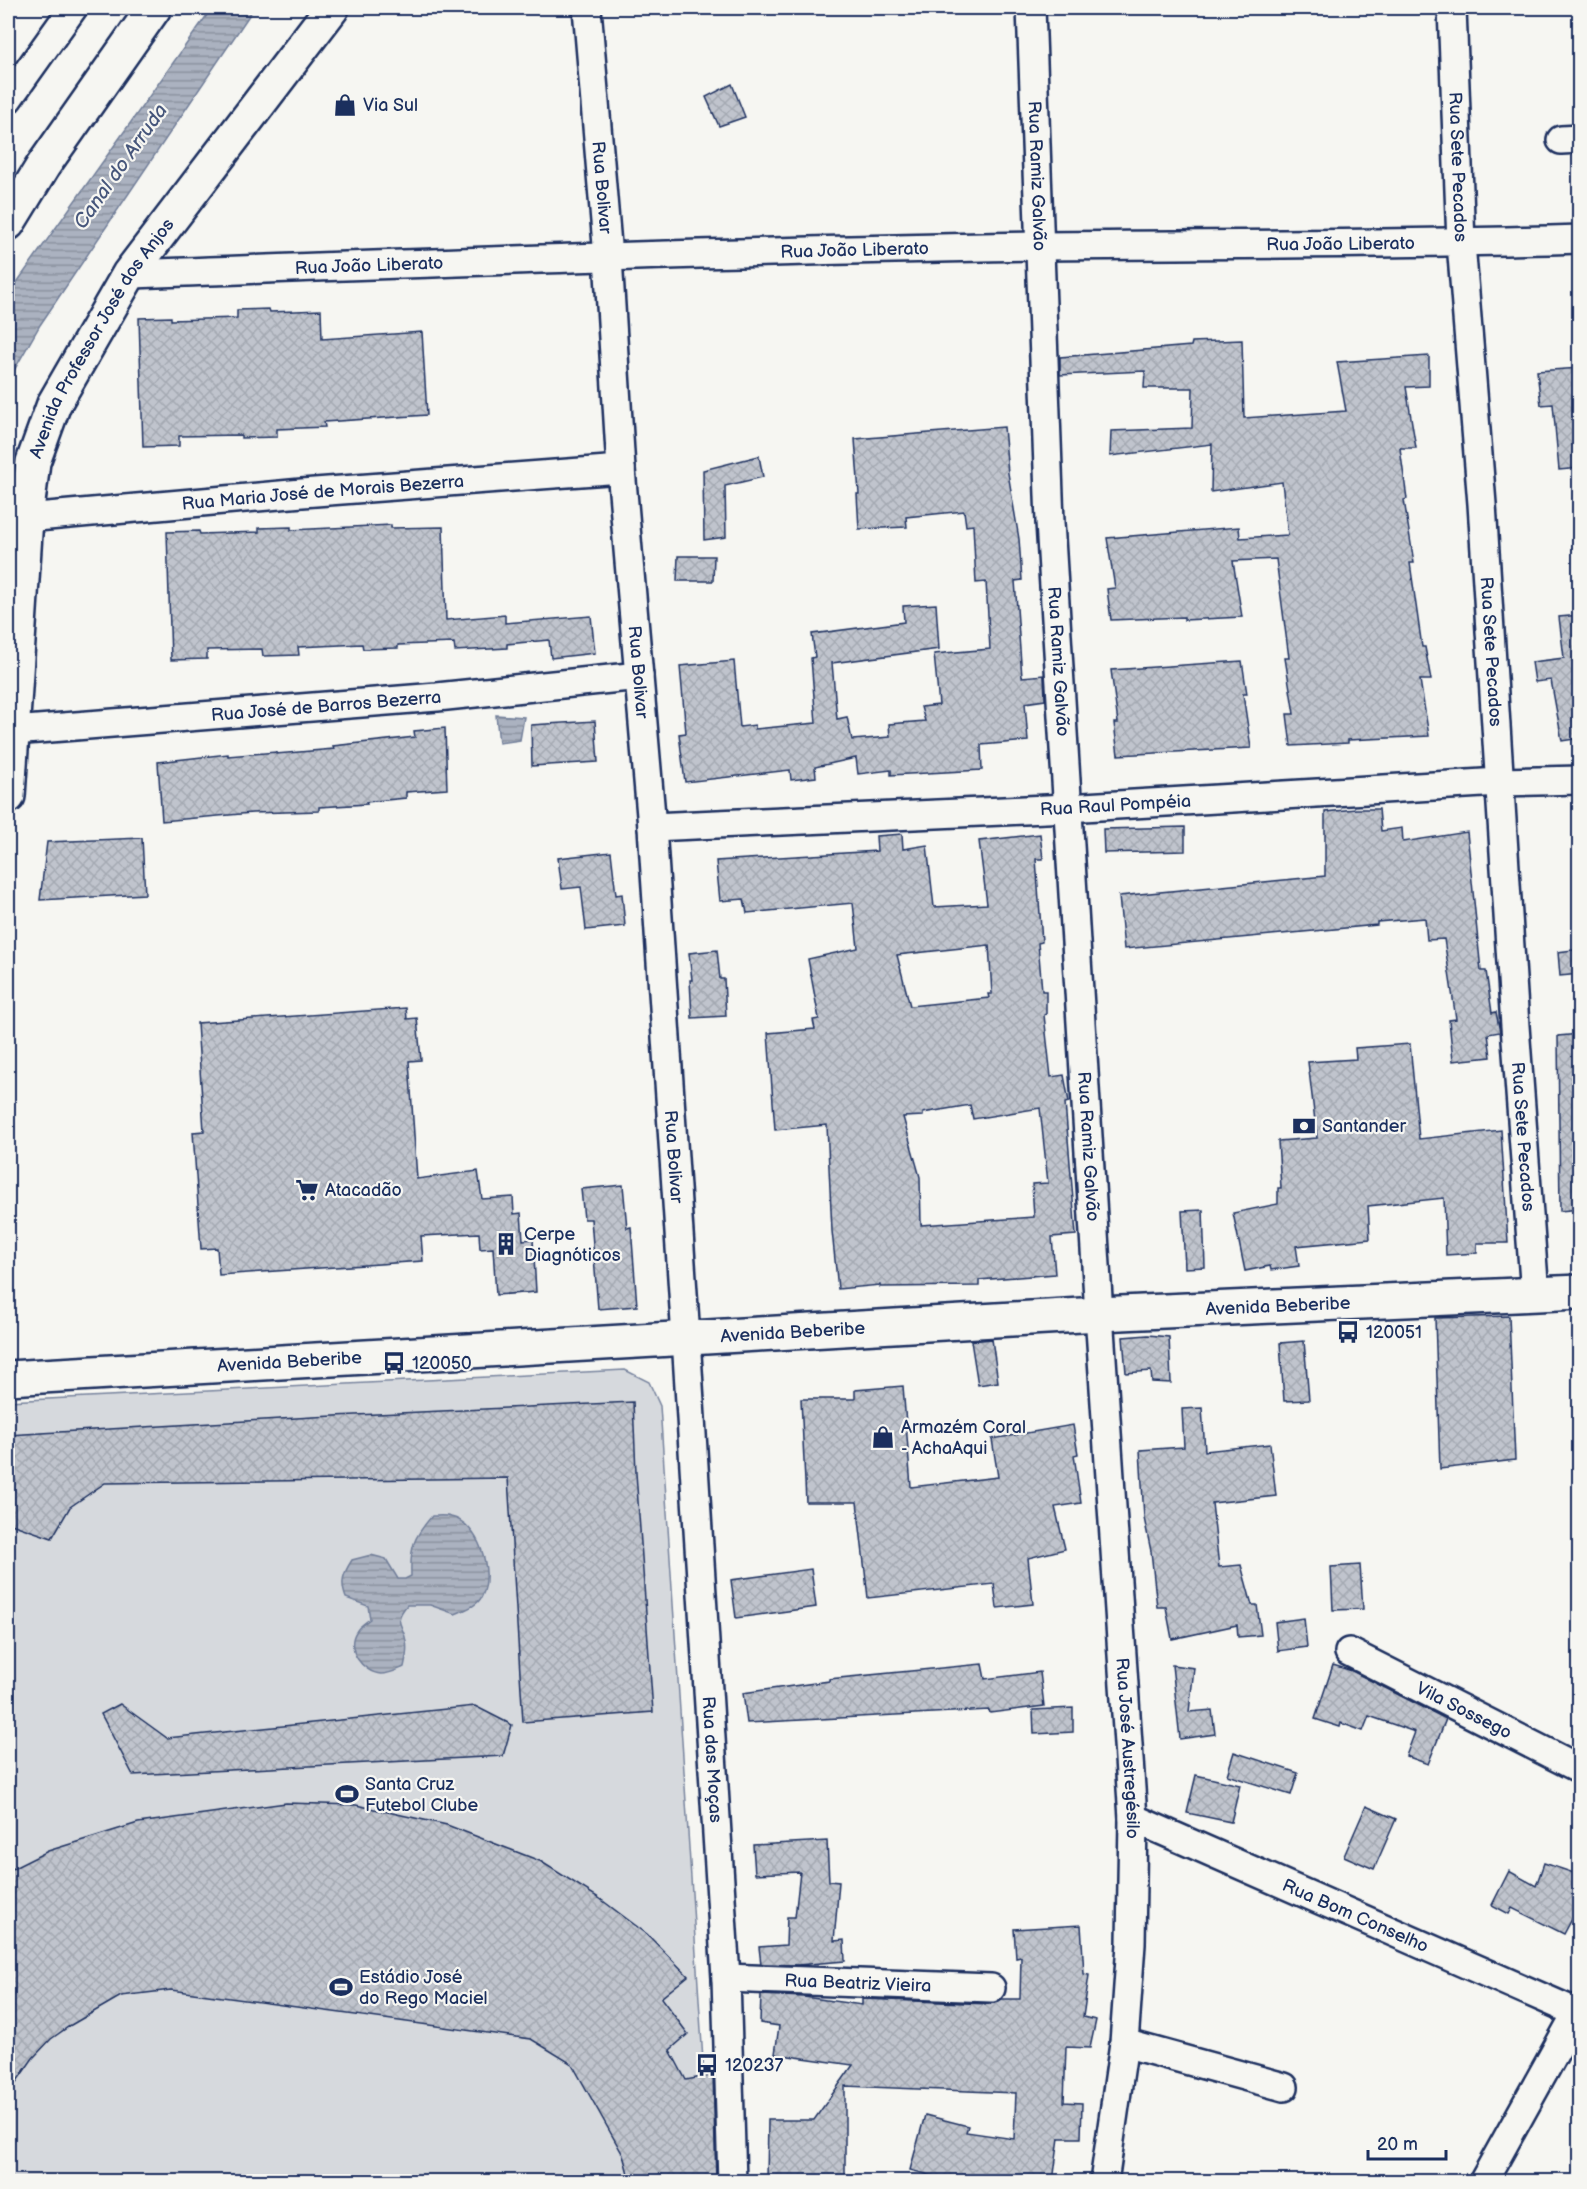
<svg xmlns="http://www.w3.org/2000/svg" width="1587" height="2189" font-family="'Balsamiq Sans',sans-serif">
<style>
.grass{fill:#d6d9dd;stroke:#78849e;stroke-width:1.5}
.water{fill:url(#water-rules);stroke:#717e99;stroke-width:1.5}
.building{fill:url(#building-cross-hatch);stroke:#1b2f5e;stroke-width:1.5;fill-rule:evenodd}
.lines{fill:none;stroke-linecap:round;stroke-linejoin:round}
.minor-casing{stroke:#1b2f5e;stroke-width:32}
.major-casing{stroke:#1b2f5e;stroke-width:38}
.minor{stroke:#f6f6f2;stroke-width:27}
.major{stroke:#f6f6f2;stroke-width:33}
.labels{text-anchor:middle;stroke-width:4.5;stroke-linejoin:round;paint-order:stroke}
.poi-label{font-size:18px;fill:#1b2f5e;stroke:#f6f6f2;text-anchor:start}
.street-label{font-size:18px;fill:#1b2f5e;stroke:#f6f6f2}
.water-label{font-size:20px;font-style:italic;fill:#46567b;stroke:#f6f6f2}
</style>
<defs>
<pattern id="water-rules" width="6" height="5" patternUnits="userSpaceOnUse" patternTransform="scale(1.5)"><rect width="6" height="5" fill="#abb2c0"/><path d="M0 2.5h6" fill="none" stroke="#8a919f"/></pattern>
<pattern id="building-cross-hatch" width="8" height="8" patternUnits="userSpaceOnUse" patternTransform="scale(1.5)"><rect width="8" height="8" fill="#c0c4cd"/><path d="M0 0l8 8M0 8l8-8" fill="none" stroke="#a4a9b2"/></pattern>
</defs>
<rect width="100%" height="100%" fill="#f6f6f2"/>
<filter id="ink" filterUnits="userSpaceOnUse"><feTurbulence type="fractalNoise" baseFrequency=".0167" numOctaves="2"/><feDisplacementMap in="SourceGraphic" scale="12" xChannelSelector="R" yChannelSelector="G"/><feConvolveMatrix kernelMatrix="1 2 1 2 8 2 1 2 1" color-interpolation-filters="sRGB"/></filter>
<g filter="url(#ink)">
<path class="grass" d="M625 1370 649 1382 660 1406 704 2076 714 2074 721 2181 8 2182V1401Z"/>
<g class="water">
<path d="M212 8H254L40 325 8 381V295Z"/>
<path d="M496 715 524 717 520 740 499 743Z"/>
<path d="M432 1516C438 1516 446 1515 451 1517 479 1523 494 1572 482 1596 478 1606 464 1610 455 1614L430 1605H407C392 1623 403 1623 406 1641 408 1650 406 1658 404 1667 397 1670 390 1674 381 1674 363 1673 345 1649 356 1632 358 1627 366 1622 370 1619L368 1606 346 1598C340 1582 343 1574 352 1560L371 1555 386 1559 398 1579H405L411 1576C410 1547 413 1538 432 1516Z"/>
</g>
<g class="building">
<path d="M732 84 745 117 719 126 706 97Z"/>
<path d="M269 309 270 312 321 310 322 339 422 332 427 415 324 422 325 427 277 429V437L241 438V435L179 436V446L143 447 139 318 171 317V320L237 318V310Z"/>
<path d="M1242 340 1244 418 1346 411 1337 362 1429 356V386L1406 387 1416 448H1400L1407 499 1404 500 1414 563H1410L1422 647H1425L1431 680H1420L1429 736 1348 740V743L1291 746 1287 714H1294L1285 658H1289L1276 559 1233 561 1242 617 1184 620V617L1111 620 1107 589 1115 588 1107 538 1239 527 1240 538 1288 535 1282 482 1211 492 1212 444 1110 456 1111 431 1192 428 1193 388H1144L1145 371 1060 375V357L1191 346 1192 342Z"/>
<path d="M1580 368V468L1559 470 1553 404 1541 405 1537 371Z"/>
<path d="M1004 427 1008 473 1019 539 1022 580 1015 581 1022 677 1044 675 1045 700 1025 703 1028 741 981 745 982 770 891 775V770L858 774 856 758 815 767 816 777 791 780 790 770 685 782 679 734 686 733 680 666 734 661 740 727 755 725V729L816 723 811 658 815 657 812 634 904 622 903 606 936 604 939 649 832 663 837 719 847 717 852 740 890 737 889 724 925 721 921 707 939 705 934 654 990 649 986 582 976 583 973 525 966 526 964 511 906 517 907 527 859 529 857 494H859L855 439Z"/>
<path d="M759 456 763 477 725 486 726 537 704 540 703 470Z"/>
<path d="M391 525V528L443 527 446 620 505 615V623L591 616 595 653 551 658 549 640 507 644V648L455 651 454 643 398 645V648L363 649 362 644 298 647 299 655 263 656 262 649 207 650V659L171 660 167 532 199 531 200 534 259 532V528L291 527V530Z"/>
<path d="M678 556H714L713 581H677Z"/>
<path d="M1580 615V738L1562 741 1551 680 1535 682 1532 662 1564 658 1559 617Z"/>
<path d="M1242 661 1247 694H1243L1251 748 1118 755 1114 723H1118L1111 670Z"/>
<path d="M595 721 598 762 532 766 531 725Z"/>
<path d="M445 728 447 789 406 792V798L366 802 367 804 319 807V811L252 813 162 821 158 762 228 754V756L276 752V754L334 749 333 746 415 737 414 731Z"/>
<path d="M1356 809H1379L1381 831 1402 828 1403 842 1467 832 1481 971H1486L1492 1013 1496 1012 1500 1032 1488 1034 1491 1057 1453 1061 1449 1020 1456 1019 1444 939 1427 940 1425 918 1377 922V925L1124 949 1119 896 1325 876V812Z"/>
<path d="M1185 827V851L1104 853 1103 829Z"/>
<path d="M902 834 903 849 927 845 934 907 987 904 979 841 1040 834 1043 859H1036L1042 942 1038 943 1042 991H1046V1014L1044 1015 1051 1077 1064 1075 1069 1102 1065 1103 1076 1235 1052 1237 1055 1274 979 1280V1286L880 1287V1285L838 1289 832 1231 827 1125 775 1130 768 1033 815 1029 813 1020 819 1019 808 959 858 948 853 903 747 913 744 899 720 901 716 861 877 851 876 836ZM989 945 992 994H988L989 998 910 1006 897 955ZM970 1105 973 1119 1040 1108 1048 1183 1032 1184 1034 1217 921 1225 920 1177 903 1117 923 1116V1113Z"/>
<path d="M142 838 145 894 40 900 47 842Z"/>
<path d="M611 852 616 895 622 894 625 926 586 930 581 887 562 889 558 858Z"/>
<path d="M1580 949V974L1560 976 1558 952Z"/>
<path d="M717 950 720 979H724L726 1016 692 1018 690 980H692L689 953Z"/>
<path d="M406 1008 407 1019 417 1018 421 1060 409 1061 417 1179 478 1171 482 1199 513 1197 514 1214 521 1213 523 1240 533 1239 536 1292 496 1295 493 1248 480 1249 479 1233 421 1236 423 1261 219 1275 217 1248 201 1249 193 1132 204 1131 197 1023Z"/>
<path d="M1580 1034V1209L1560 1211 1558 1036Z"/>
<path d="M1410 1044 1419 1139 1501 1130 1508 1243H1477V1253L1446 1255 1444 1198 1368 1206 1370 1239 1296 1246 1299 1266 1271 1270 1270 1266 1245 1271 1233 1213 1278 1204V1188H1281L1278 1141 1317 1138 1308 1062 1356 1059 1355 1048Z"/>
<path d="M623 1185 627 1228 631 1227 637 1306 598 1309 591 1219H584L581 1189Z"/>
<path d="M1203 1210 1205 1267 1185 1268 1182 1211Z"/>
<path d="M1509 1316 1515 1460 1440 1469 1435 1318Z"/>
<path d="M1148 1335 1169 1337 1171 1383 1152 1382 1151 1371 1126 1373 1123 1337Z"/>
<path d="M992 1339 998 1382 978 1385 971 1341Z"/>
<path d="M1304 1341 1309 1400 1284 1401 1280 1343Z"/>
<path d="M903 1386 911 1487 998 1477 992 1439 1073 1425 1078 1454 1074 1455 1081 1503 1055 1507 1065 1549 1028 1558 1033 1604 997 1608 994 1584 868 1598 857 1502H806L801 1399H855V1390Z"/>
<path d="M633 1402 636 1473 653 1712 523 1722 508 1478 105 1483 70 1507 52 1538 8 1523V1435L313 1417Z"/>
<path d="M1202 1408 1205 1451 1270 1444 1276 1496 1212 1503 1219 1567 1241 1565 1252 1605H1257L1261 1635 1238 1637 1237 1625 1172 1639 1166 1607H1157L1151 1551 1144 1518 1140 1450 1184 1447 1182 1409Z"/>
<path d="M1360 1565 1363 1609 1333 1610 1331 1567Z"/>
<path d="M811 1569 816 1607 736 1618 731 1580Z"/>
<path d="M1304 1618 1307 1647 1278 1651 1275 1622Z"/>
<path d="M982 1664 985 1679 1040 1672 1044 1706 990 1713 989 1710 747 1723 743 1693 829 1681V1679Z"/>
<path d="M1172 1665 1194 1668 1189 1712 1212 1710 1215 1734 1180 1739Z"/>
<path d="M1333 1665 1352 1671 1446 1719 1428 1764 1406 1756 1415 1732 1369 1716 1363 1731 1341 1723 1340 1727 1315 1719Z"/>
<path d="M120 1704 167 1738 475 1706 512 1725 503 1756 133 1775 101 1714Z"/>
<path d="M1073 1708V1732L1034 1734 1033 1710Z"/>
<path d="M1234 1752 1298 1773 1291 1795 1227 1775Z"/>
<path d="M1196 1775 1240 1785 1231 1822 1187 1813Z"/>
<path d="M286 1803 356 1805 447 1825 540 1861 599 1898 647 1934 688 1976 661 1998 688 2034 670 2050 686 2080 713 2075 716 2181H630L623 2155 572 2064 531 2039 171 1990 121 1996 71 2025 51 2039 33 2058 8 2094V1871L48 1851 138 1823Z"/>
<path d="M1366 1806 1396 1819 1374 1869 1344 1856Z"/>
<path d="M827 1841 829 1881 839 1882 834 1941 844 1940 845 1961 797 1965 761 1964 759 1947 786 1945 787 1917H795L800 1872 755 1874 753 1845Z"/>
<path d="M1544 1863 1580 1875V1904L1564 1934 1512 1908 1509 1914 1492 1905 1509 1871 1536 1886Z"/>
<path d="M1081 1925 1084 1974 1089 1975 1083 2017 1096 2020 1090 2048 1066 2047 1064 2102 1082 2103 1081 2138H1059L1053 2181H976L954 2178 952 2181 910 2170 925 2115 968 2126 966 2132 1014 2139 1016 2093 845 2086V2181H767L768 2120H814L853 2065 775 2054 779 2026 760 2023 761 1995 804 1997 862 2005V1999L990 2004 1002 1999H1020L1021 1957 1016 1958 1014 1929Z"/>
</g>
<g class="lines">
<g class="minor-casing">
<g id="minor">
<path id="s1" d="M587 8 608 257 621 469 652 827 686 1338 726 1978 732 2182"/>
<path id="s2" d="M1031 8 1050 522 1099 1314 1133 1818 1131 1944 1124 2043 1104 2182"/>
<path id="s3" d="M1452 8 1461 243 1482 504 1515 1026 1535 1295"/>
<path d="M8 99 73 8"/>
<path d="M1561 140 1580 139"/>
<path id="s4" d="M129 274C433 263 736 251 1040 246 1220 244 1400 245 1580 239"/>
<path id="s5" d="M26 518 302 493 621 469"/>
<path id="s6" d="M13 731 437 697 639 676"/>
<path id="s7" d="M652 827 1067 808 1500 782 1580 780"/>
<path id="s8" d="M1349 1652 1580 1769"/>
<path id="s9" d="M1133 1818 1580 2014"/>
<path id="s10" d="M726 1978 991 1988"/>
<path d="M1124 2043 1284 2087"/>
<path d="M1483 2182 1580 2007"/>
</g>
</g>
<g class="major-casing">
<g id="major">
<path d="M8 223 43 166 154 8"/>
<path id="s11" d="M8 796 26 518 33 462 54 404 129 274 332 8"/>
<path id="s12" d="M8 1378 1099 1314 1580 1292"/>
</g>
</g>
<use href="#minor" class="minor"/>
<use href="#major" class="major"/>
</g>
</g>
<defs>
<g id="shop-bare" transform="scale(1.8)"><path d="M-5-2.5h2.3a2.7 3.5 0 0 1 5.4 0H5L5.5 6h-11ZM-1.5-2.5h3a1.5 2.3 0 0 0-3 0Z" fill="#1b2f5e" stroke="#f6f6f2" stroke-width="2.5" paint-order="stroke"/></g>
<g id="bank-bare" transform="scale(1.8)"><path d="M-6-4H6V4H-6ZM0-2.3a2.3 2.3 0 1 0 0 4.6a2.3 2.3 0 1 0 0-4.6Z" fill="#1b2f5e" stroke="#f6f6f2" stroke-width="2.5" paint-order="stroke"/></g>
<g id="supermarket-bare" transform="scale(1.8)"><path d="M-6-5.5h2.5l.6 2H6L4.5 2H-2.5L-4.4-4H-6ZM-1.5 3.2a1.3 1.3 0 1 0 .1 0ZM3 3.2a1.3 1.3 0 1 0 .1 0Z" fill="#1b2f5e" stroke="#f6f6f2" stroke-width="2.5" paint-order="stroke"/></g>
<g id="building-bare" transform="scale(1.8)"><path d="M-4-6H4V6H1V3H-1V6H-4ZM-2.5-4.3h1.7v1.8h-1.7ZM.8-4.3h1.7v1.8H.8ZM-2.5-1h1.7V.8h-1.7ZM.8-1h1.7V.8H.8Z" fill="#1b2f5e" stroke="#f6f6f2" stroke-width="2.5" paint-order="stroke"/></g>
<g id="bus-bare" transform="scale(1.8)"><path d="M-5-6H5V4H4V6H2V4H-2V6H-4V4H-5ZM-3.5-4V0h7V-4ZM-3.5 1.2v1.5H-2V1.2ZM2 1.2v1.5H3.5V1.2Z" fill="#1b2f5e" stroke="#f6f6f2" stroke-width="2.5" paint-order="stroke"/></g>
<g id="stadium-bare" transform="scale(1.8)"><path d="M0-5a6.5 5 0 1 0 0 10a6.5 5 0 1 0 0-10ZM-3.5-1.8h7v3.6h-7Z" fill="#1b2f5e" stroke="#f6f6f2" stroke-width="2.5" paint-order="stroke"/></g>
</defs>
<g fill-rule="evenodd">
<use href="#shop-bare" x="345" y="105"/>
<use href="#bank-bare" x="1304" y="1126"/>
<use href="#supermarket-bare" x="307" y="1190"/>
<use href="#building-bare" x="506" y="1244"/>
<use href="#bus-bare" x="1348" y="1332"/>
<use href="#bus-bare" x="394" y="1363"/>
<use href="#shop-bare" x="883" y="1437"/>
<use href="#stadium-bare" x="347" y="1794"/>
<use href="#stadium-bare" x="341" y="1987"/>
<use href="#bus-bare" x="707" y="2065"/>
</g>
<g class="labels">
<g class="poi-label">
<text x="363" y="111">Via Sul</text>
<text x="1322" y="1132">Santander</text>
<text x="325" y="1196">Atacadão</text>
<text x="524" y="1240">Cerpe<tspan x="524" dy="21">Diagnóticos</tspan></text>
<text x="1366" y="1338">120051</text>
<text x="412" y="1369">120050</text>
<text x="901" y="1433">Armazém Coral<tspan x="901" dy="21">- AchaAqui</tspan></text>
<text x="365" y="1790">Santa Cruz<tspan x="365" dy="21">Futebol Clube</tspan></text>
<text x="359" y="1983">Estádio José<tspan x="359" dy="21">do Rego Maciel</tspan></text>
<text x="725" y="2071">120237</text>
</g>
<g class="street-label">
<text dy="6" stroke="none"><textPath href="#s3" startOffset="159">Rua Sete Pecados</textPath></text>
<text dy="6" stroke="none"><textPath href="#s2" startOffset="168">Rua Ramiz Galvão</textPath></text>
<text dy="6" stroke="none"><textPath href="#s1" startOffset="180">Rua Bolivar</textPath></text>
<text dy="6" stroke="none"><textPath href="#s4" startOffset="1212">Rua João Liberato</textPath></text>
<text dy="6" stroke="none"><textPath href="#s4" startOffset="726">Rua João Liberato</textPath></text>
<text dy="6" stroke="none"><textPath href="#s4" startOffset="240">Rua João Liberato</textPath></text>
<text dy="6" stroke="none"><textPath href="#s11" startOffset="477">Avenida Professor José dos Anjos</textPath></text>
<text dy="6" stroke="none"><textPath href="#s5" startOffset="298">Rua Maria José de Morais Bezerra</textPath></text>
<text dy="6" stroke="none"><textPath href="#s3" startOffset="645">Rua Sete Pecados</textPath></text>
<text dy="6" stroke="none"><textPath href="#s2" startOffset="654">Rua Ramiz Galvão</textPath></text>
<text dy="6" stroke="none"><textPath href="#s1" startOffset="666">Rua Bolivar</textPath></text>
<text dy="6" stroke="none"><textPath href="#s6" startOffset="314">Rua José de Barros Bezerra</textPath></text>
<text dy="6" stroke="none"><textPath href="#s7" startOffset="464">Rua Raul Pompéia</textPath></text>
<text dy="6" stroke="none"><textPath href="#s3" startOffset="1131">Rua Sete Pecados</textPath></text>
<text dy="6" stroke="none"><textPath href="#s2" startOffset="1140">Rua Ramiz Galvão</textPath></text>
<text dy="6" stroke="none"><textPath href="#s1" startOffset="1152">Rua Bolivar</textPath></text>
<text dy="6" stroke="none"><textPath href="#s12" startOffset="1272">Avenida Beberibe</textPath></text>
<text dy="6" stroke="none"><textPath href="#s12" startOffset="786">Avenida Beberibe</textPath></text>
<text dy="6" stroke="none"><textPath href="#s12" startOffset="282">Avenida Beberibe</textPath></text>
<text dy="6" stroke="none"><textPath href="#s8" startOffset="129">Vila Sossego</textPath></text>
<text dy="6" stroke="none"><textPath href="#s2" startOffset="1743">Rua José Austregésilo</textPath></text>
<text dy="6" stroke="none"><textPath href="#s1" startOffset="1756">Rua das Moças</textPath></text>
<text dy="6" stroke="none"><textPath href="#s9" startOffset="243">Rua Bom Conselho</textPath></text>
<text dy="6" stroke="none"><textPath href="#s10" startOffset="132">Rua Beatriz Vieira</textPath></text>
</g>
<g class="water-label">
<text transform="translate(120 166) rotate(-55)" y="7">Canal do Arruda</text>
</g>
</g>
<rect width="1587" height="2189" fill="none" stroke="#f6f6f2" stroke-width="30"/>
<rect x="15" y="15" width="1557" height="2159" fill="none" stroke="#1b2f5e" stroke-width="2" filter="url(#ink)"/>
<path d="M1368 2150v9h78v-9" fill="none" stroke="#1b2f5e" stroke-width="3"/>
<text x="1377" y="2150" font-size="18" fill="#1b2f5e" stroke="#f6f6f2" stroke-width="4.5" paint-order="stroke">20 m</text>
</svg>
